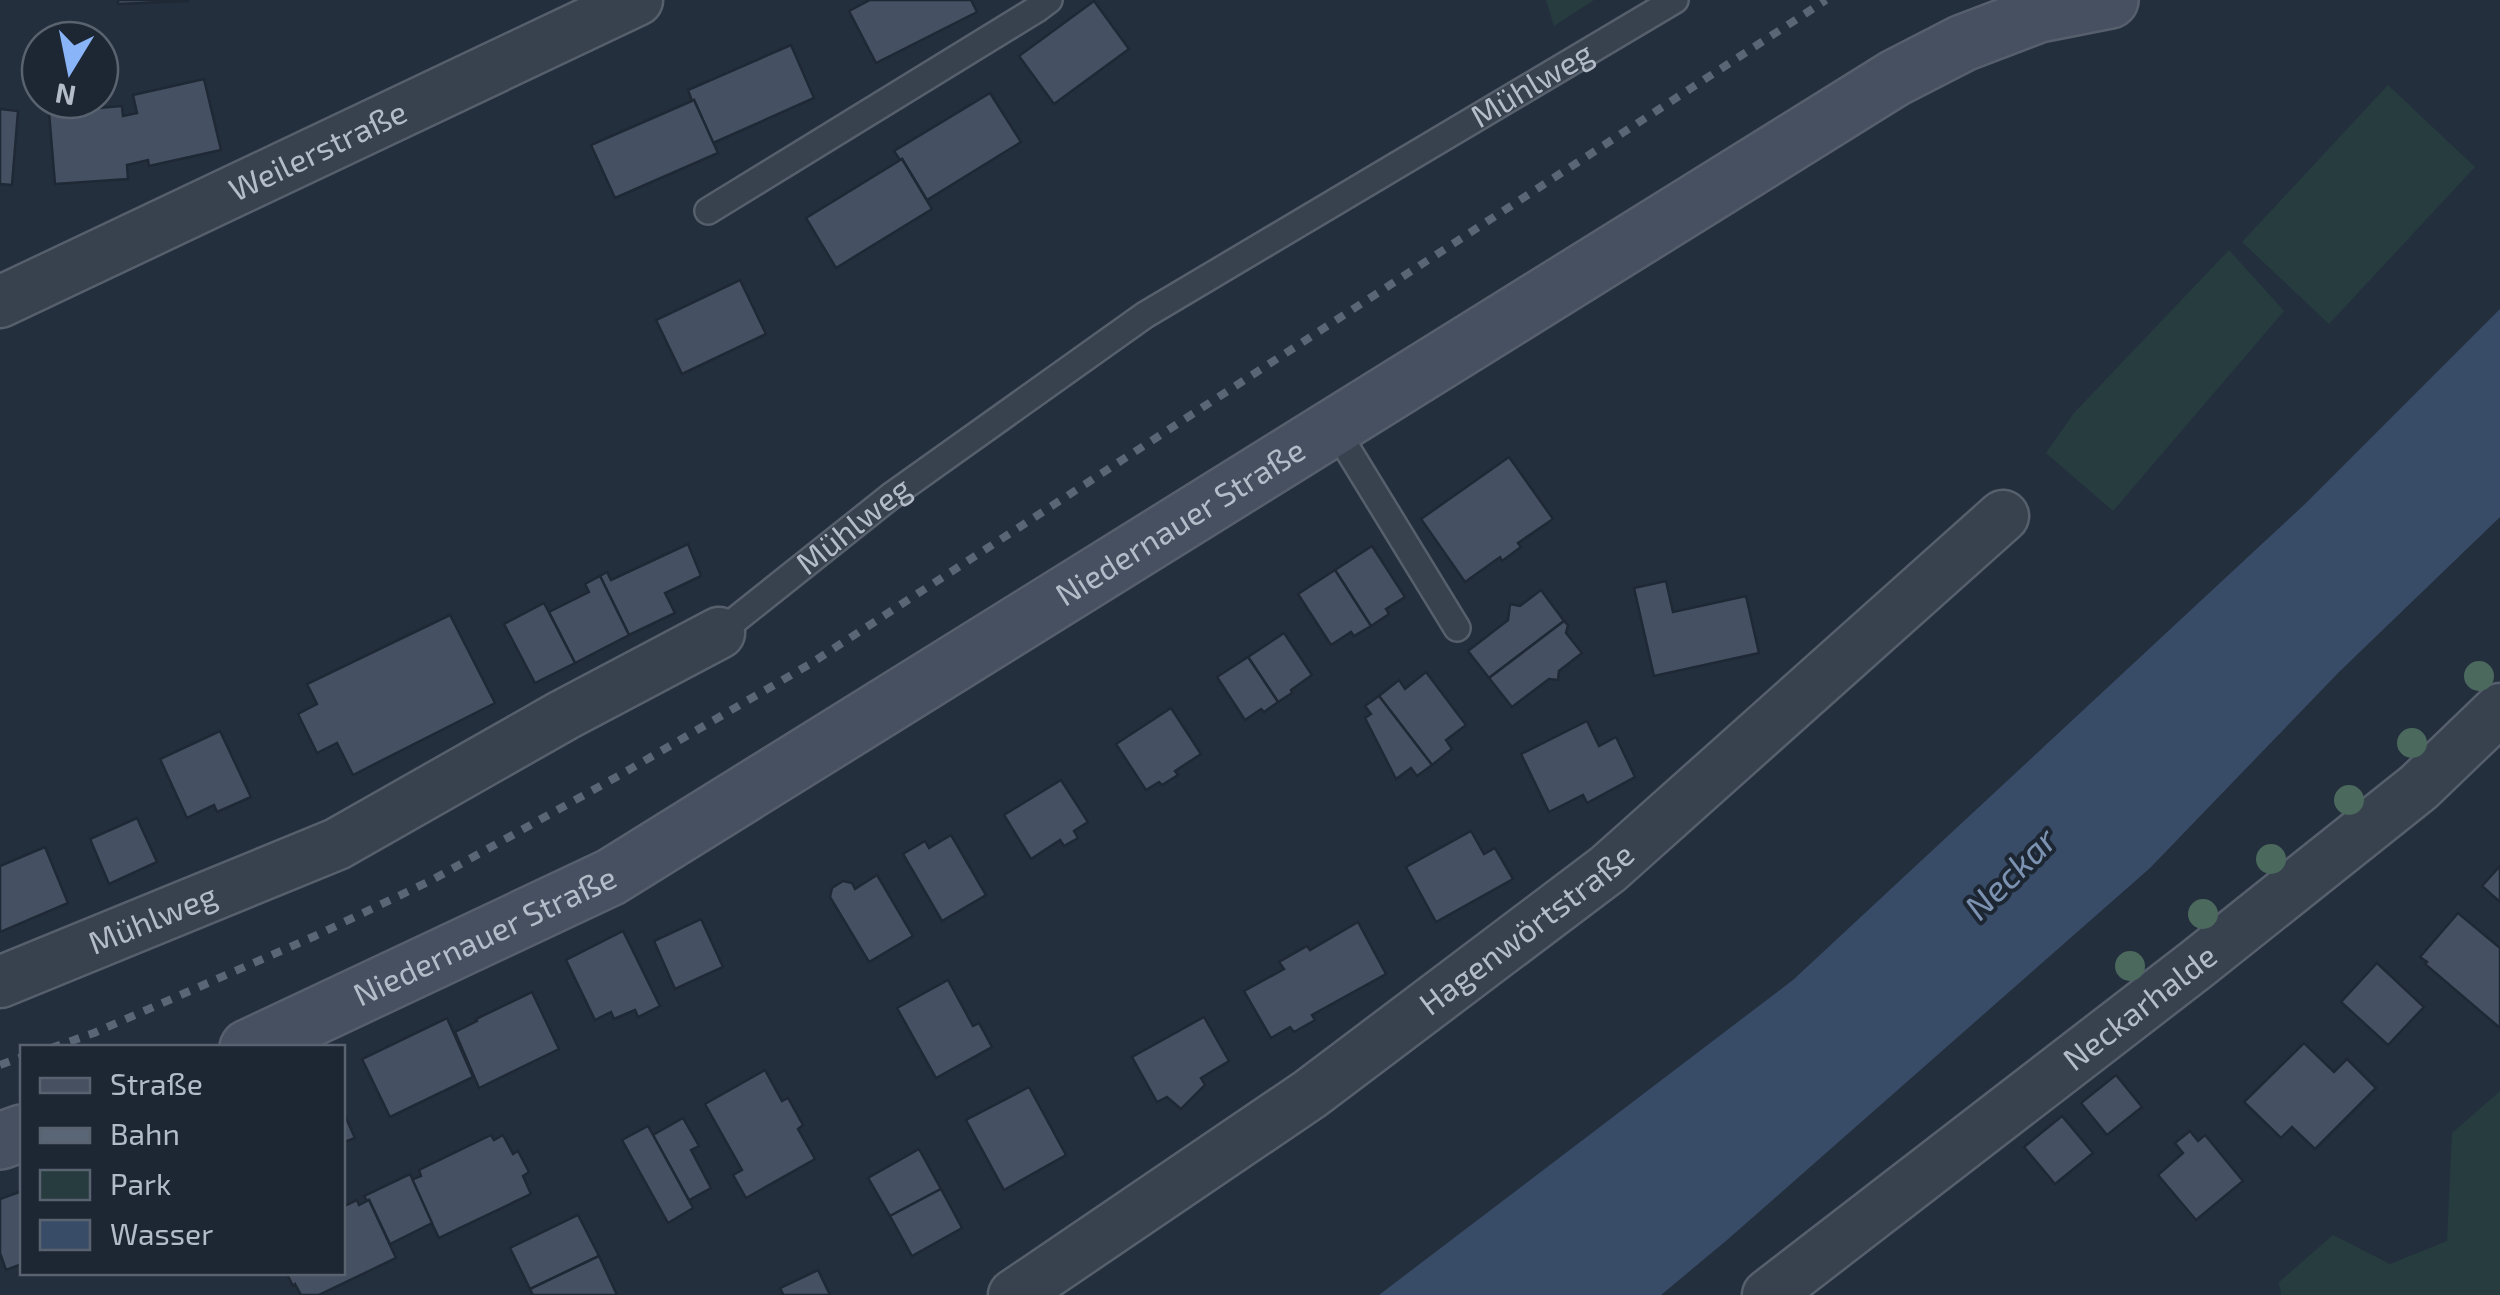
<svg xmlns="http://www.w3.org/2000/svg" width="2500" height="1295" font-family="'Exo 2',sans-serif">
<style>
.green{fill:#263c3f}
.water{fill:#394c67}
.building{fill:#455162;stroke:#1f2835;stroke-width:2.5}
.lines{fill:none;stroke-linecap:round;stroke-linejoin:round}
.lane-casing{stroke:#565f6c;stroke-width:30}
.street-casing{stroke:#565f6c;stroke-width:55}
.secondary-casing{stroke:#565f6c;stroke-width:60}
.lane{stroke:#38414e;stroke-width:25}
.street{stroke:#38414e;stroke-width:50}
.secondary{stroke:#465061;stroke-width:55}
.rail{stroke:#5a6575;stroke-width:8;stroke-dasharray:10 10;stroke-linecap:butt}
.tree{fill:#4b6a5d}
.labels{text-anchor:middle;stroke-width:8;stroke-linejoin:round;paint-order:stroke}
.street-label{font-size:32px;fill:#b4bcc9;stroke:#1d2633}
.water-label{font-size:35px;font-style:italic;fill:#7c92b1;stroke:#1d2633}
</style>
<rect width="100%" height="100%" fill="#242f3e"/>
<g class="green">
<path d="M1546 0H1594L1554 26Z"/>
<path d="M2388 85 2475 167 2329 324 2242 242Z"/>
<path d="M2229 250 2284 311 2113 511 2046 453 2074 413Z"/>
<path d="M2500 1091V1295H2281L2279 1282 2333 1235 2390 1264 2447 1241 2452 1133Z"/>
</g>
<path class="water" d="M2500 309V517L2339 672 2150 868 1727 1240 1661 1295H1379L1793 980 2305 504Z"/>
<g class="building">
<path d="M118 0H188V1L118 4Z"/>
<path d="M870 0H971L977 12 876 63 849 11Z"/>
<path d="M1094 1 1129 49 1054 104 1019 56Z"/>
<path d="M791 45 814 98 713 143 694 100 692 101 688 90Z"/>
<path d="M204 79 221 150 149 166 148 160 127 165 128 179 55 184 49 112 122 106 123 116 137 113 133 95Z"/>
<path d="M990 93 1021 142 927 200 902 159 900 160 894 151Z"/>
<path d="M694 100 718 153 615 198 591 145Z"/>
<path d="M0 109 18 111 12 185 0 184Z"/>
<path d="M902 159 932 209 836 268 806 218Z"/>
<path d="M740 280 766 334 682 374 656 320Z"/>
<path d="M1509 457 1553 519 1518 543 1521 547 1502 561 1500 557 1465 582 1421 519Z"/>
<path d="M688 544 701 576 665 593 675 613 629 635 600 576 607 572 611 580Z"/>
<path d="M1372 546 1405 597 1386 609 1389 614 1371 626 1335 570Z"/>
<path d="M1335 570 1371 626 1354 636 1351 632 1331 645 1298 594Z"/>
<path d="M600 576 629 635 575 663 549 612 589 592 585 584Z"/>
<path d="M1666 581 1673 612 1746 596 1759 653 1654 676 1634 588Z"/>
<path d="M1541 590 1564 621 1489 678 1468 651 1508 620 1510 604 1520 606Z"/>
<path d="M544 603 575 663 535 683 504 624Z"/>
<path d="M450 615 495 703 353 775 337 743 317 753 298 714 317 704 307 684Z"/>
<path d="M1564 621 1568 625 1566 633 1582 653 1559 671 1558 680 1549 679 1512 707 1489 678Z"/>
<path d="M1284 633 1312 675 1291 690 1292 693 1278 702 1248 657Z"/>
<path d="M1248 657 1278 702 1264 712 1261 709 1245 720 1217 677Z"/>
<path d="M1426 672 1466 725 1446 740 1452 749 1432 765 1379 696 1399 680 1405 689Z"/>
<path d="M1379 696 1432 765 1417 776 1411 768 1396 779 1365 718 1371 714 1365 706Z"/>
<path d="M1171 708 1201 754 1175 771 1178 775 1162 785 1159 782 1146 790 1116 744Z"/>
<path d="M1587 721 1599 746 1616 737 1635 777 1587 803 1583 795 1549 812 1521 754Z"/>
<path d="M220 731 251 797 217 812 214 805 187 818 160 759Z"/>
<path d="M1061 780 1088 822 1074 831 1078 838 1064 846 1060 840 1031 859 1004 815Z"/>
<path d="M137 818 157 862 109 884 90 839Z"/>
<path d="M1471 831 1484 854 1495 848 1513 879 1436 922 1406 867Z"/>
<path d="M951 835 986 895 942 921 903 854 925 841 929 848Z"/>
<path d="M45 847 68 903 0 932V866Z"/>
<path d="M2500 866V902L2482 886Z"/>
<path d="M877 875 913 936 869 962 830 897 832 888 843 881 852 883 855 889Z"/>
<path d="M2458 913 2500 948V1028L2425 964 2427 962 2420 957Z"/>
<path d="M701 919 723 967 675 989 654 941Z"/>
<path d="M1358 922 1386 974 1312 1015 1315 1020 1294 1032 1290 1027 1271 1038 1244 991 1284 969 1279 962 1307 946 1310 950Z"/>
<path d="M623 931 660 1006 638 1017 635 1010 614 1019 611 1012 595 1020 566 960Z"/>
<path d="M2377 963 2424 1007 2388 1045 2341 1002Z"/>
<path d="M948 980 973 1026 979 1023 992 1047 936 1078 897 1008Z"/>
<path d="M532 992 559 1049 479 1088 455 1032 477 1021 476 1019Z"/>
<path d="M1204 1017 1229 1061 1201 1078 1205 1085 1181 1109 1167 1097 1157 1102 1132 1057Z"/>
<path d="M447 1018 473 1077 390 1117 362 1059Z"/>
<path d="M2304 1043 2334 1072 2347 1059 2376 1088 2315 1149 2292 1127 2281 1138 2244 1102Z"/>
<path d="M765 1070 782 1101 788 1098 803 1125 798 1129 815 1159 746 1198 733 1175 742 1170 705 1104Z"/>
<path d="M2116 1075 2142 1107 2107 1135 2081 1103Z"/>
<path d="M1029 1087 1066 1155 1004 1190 966 1120Z"/>
<path d="M342 1109 355 1138 342 1143Z"/>
<path d="M2062 1116 2093 1153 2055 1184 2024 1147Z"/>
<path d="M683 1118 699 1146 691 1150 711 1188 689 1200 653 1135Z"/>
<path d="M648 1126 693 1208 668 1223 622 1140Z"/>
<path d="M2190 1131 2198 1141 2205 1135 2243 1181 2196 1220 2158 1175 2183 1153 2175 1143Z"/>
<path d="M491 1135 494 1140 503 1135 513 1154 518 1151 529 1172 523 1176 531 1194 439 1238 411 1180 421 1176 419 1170Z"/>
<path d="M919 1149 941 1189 890 1216 868 1178Z"/>
<path d="M410 1174 432 1223 390 1244 369 1200 367 1201 364 1196Z"/>
<path d="M941 1189 962 1228 912 1256 890 1216Z"/>
<path d="M22 1191V1264L6 1270 0 1253V1199Z"/>
<path d="M357 1200 359 1205 369 1200 396 1258 319 1295H301L295 1284 293 1286 286 1272H342V1207Z"/>
<path d="M578 1215 599 1256 530 1289 510 1248Z"/>
<path d="M599 1256 617 1295H533L530 1289Z"/>
<path d="M818 1270 830 1295H780L783 1294 780 1288Z"/>
</g>
<g class="lines">
<g class="lane-casing">
<g id="lane">
<path d="M708 211 1037 9 1049 0"/>
<path d="M1334 427 1457 628"/>
<path id="s1" d="M719 633 891 496 1145 315 1675 0"/>
</g>
</g>
<g class="street-casing">
<g id="street">
<path id="s2" d="M0 302 637 0"/>
<path id="s3" d="M0 982 337 844 564 715 719 633"/>
<path id="s4" d="M1014 1295 1310 1094 1608 869 2003 516"/>
<path id="s5" d="M1768 1295 2197 964 2419 787 2500 709"/>
</g>
</g>
<g class="secondary-casing">
<g id="secondary">
<path id="s6" d="M248 1048 611 877 1895 78 1963 43 2039 14 2110 0"/>
<path d="M0 1141 22 1133"/>
</g>
</g>
<use href="#lane" class="lane"/>
<use href="#street" class="street"/>
<use href="#secondary" class="secondary"/>
<g class="rail">
<path d="M51 1048 94 1033 315 936 432 880 620 775 810 664 1826 0"/>
<path d="M0 1065 22 1057"/>
</g>
</g>
<g class="tree">
<circle cx="2479" cy="676" r="15"/>
<circle cx="2412" cy="743" r="15"/>
<circle cx="2349" cy="800" r="15"/>
<circle cx="2271" cy="859" r="15"/>
<circle cx="2203" cy="914" r="15"/>
<circle cx="2130" cy="966" r="15"/>
</g>
<g class="labels">
<g class="street-label">
<text dy="11" stroke="none"><textPath href="#s1" startOffset="982">Mühlweg</textPath></text>
<text dy="11" stroke="none"><textPath href="#s2" startOffset="352">Weilerstraße</textPath></text>
<text dy="11" stroke="none"><textPath href="#s6" startOffset="1072">Niedernauer Straße</textPath></text>
<text dy="11" stroke="none"><textPath href="#s1" startOffset="172">Mühlweg</textPath></text>
<text dy="11" stroke="none"><textPath href="#s3" startOffset="165">Mühlweg</textPath></text>
<text dy="11" stroke="none"><textPath href="#s4" startOffset="630">Hagenwörtstraße</textPath></text>
<text dy="11" stroke="none"><textPath href="#s6" startOffset="262">Niedernauer Straße</textPath></text>
<text dy="11" stroke="none"><textPath href="#s5" startOffset="470">Neckarhalde</textPath></text>
</g>
<g class="water-label">
<text transform="translate(2011 874) rotate(-45)" y="12">Neckar</text>
</g>
</g>
<rect x="20" y="1045" width="325" height="230" fill="#1d2633" stroke="#59626f" stroke-width="2.5"/>
<rect x="40" y="1078" width="50" height="15" fill="#465061" stroke="#59626f" stroke-width="2.5"/>
<text x="110" y="1095" font-size="30" fill="#b4bcc9">Straße</text>
<rect x="40" y="1128" width="50" height="15" fill="#5a6575" stroke="#59626f" stroke-width="2.5"/>
<text x="110" y="1145" font-size="30" fill="#b4bcc9">Bahn</text>
<rect x="40" y="1170" width="50" height="30" fill="#263c3f" stroke="#59626f" stroke-width="2.5"/>
<text x="110" y="1195" font-size="30" fill="#b4bcc9">Park</text>
<rect x="40" y="1220" width="50" height="30" fill="#394c67" stroke="#59626f" stroke-width="2.5"/>
<text x="110" y="1245" font-size="30" fill="#b4bcc9">Wasser</text>
<g transform="translate(70 70) rotate(190)"><circle r="48" fill="#1d2633" stroke="#59626f" stroke-width="2.5"/>
<path d="M0-8L18 38L0 25L-18 38Z" fill="#8ab4f8"/>
<text y="-15" font-size="28" font-weight="bold" text-anchor="middle" fill="#b4bcc9">N</text>
</g>
</svg>
